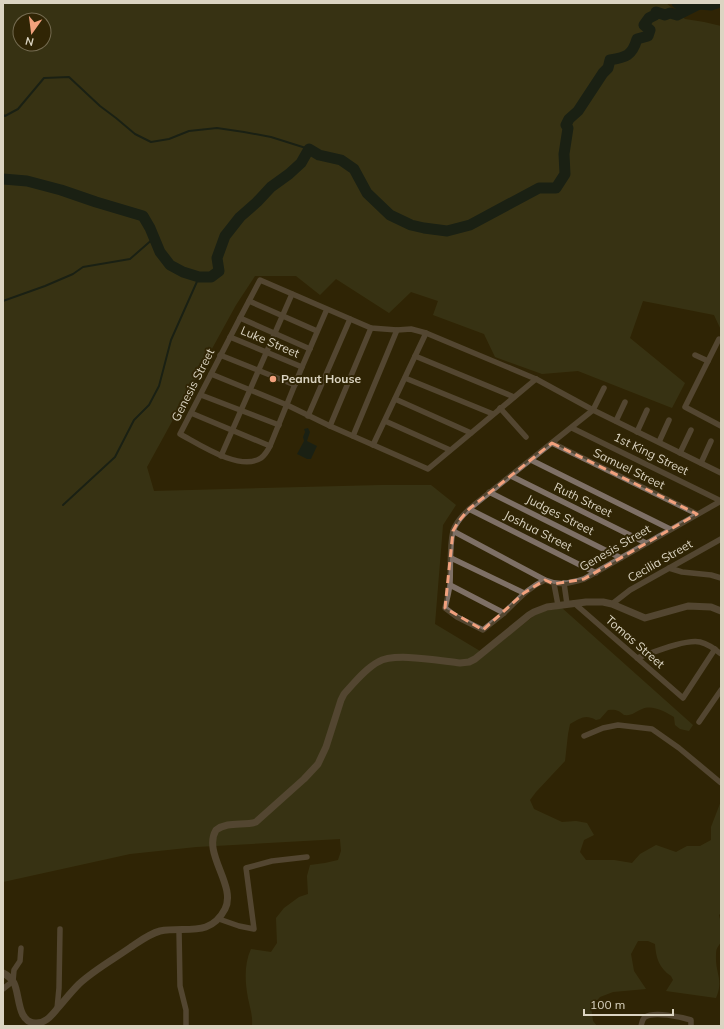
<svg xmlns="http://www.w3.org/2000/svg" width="724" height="1029" font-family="Mulish,sans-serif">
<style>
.green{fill:#424424;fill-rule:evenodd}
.water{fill:#001c25}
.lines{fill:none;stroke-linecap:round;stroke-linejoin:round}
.stream{stroke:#001c25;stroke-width:2}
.river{stroke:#001c25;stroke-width:11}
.minor{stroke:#7e7066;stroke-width:5.5}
.tertiary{stroke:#7e7066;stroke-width:7}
.marked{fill:none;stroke:#f1a17d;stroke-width:3;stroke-dasharray:8 5;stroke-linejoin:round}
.poi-dot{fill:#f1a17d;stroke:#302505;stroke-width:1.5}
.labels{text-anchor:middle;stroke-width:4;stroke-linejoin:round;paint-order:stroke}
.street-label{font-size:12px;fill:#dbd4c2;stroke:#302505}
.poi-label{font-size:12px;font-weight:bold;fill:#dbd4c2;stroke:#302505;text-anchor:start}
</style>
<rect width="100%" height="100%" fill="#302505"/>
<path class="green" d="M3 3H666L685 19 704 22 721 26V330L714 315 643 301 630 338 685 383 672 408 578 371 542 374 495 357 484 334 433 315 438 301 411 292 389 313 336 279 320 295 296 276H255L236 305 147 467 154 491 382 485H431L456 505 443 525 435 624 480 651 483 656 539 612 562 608 693 725 689 731 680 729 675 725 674 717C666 712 652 704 642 709 635 712 632 716 624 715 619 710 615 709 608 710L600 719 596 720C585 714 581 718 570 724L568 734 565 761 536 792 530 800 534 809 562 822 576 821 587 823 594 835 584 840 580 852 586 860H614L632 863 640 854 656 845 676 852 687 846H700L711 840V827L721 801V913L719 915C721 922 723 934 721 941 719 947 716 946 716 955 715 974 724 979 716 998L666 991 673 980 671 976C659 968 656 958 655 944L648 941H638L631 954 634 971 646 989 613 992 600 997 591 1007 593 1021 597 1026H252C253 1016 250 1008 248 998 245 982 244 964 251 949L271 952 277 943 276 918 284 908 299 897 308 894 307 876 310 865 325 863 338 860 341 851 340 839 196 847 130 854 3 882ZM20 20H44V44H20Z"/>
<path class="water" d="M308 428 310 432 307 441 317 446 311 459H307L297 454 304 441 303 437 305 432 304 429Z"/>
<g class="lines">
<g class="stream">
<path d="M3 115 5 116 18 109 44 78 69 77 100 106 116 118 135 134 151 142 169 139 189 131 217 128 244 132 271 137 309 149"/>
<path d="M3 301 45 286 73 274 83 267 130 259 154 238"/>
<path d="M63 505 115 457 134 420 149 405 159 386 171 340 199 277"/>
</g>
<g class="river">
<path d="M677 3 680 5 684 11"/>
<path d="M3 179 27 181 61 190 96 202 143 216 150 228 160 252 170 265 183 272 199 277H211L219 271 217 258 225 236 240 217 257 202 271 187 289 174 301 163 309 149 319 155 341 160 354 169 367 193 390 215 411 225 424 228 447 231 470 225 539 188H556L565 174 564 154 568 128 566 125 569 119 578 111 603 73 608 68 610 60C626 57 632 56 637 39L648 36 650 30 644 25 649 18 655 15 656 12 665 15 670 13 677 15 699 4 711 5 717 3"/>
</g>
<g class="minor">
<path d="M249 301 317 331"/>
<path d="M327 309 302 367 270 446C268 450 265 455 261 458 240 472 199 444 180 434L240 318 260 280 371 328 397 330 411 329 426 333 536 379 593 410 721 473"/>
<path d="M240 318 310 349"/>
<path d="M230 337 302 367"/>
<path d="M719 339 685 407 721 426"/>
<path d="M220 355 295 385"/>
<path d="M695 355 708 361"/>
<path d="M415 356 514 397"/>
<path d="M211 374 287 405 330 426 428 469 536 379"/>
<path d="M405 378 493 414"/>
<path d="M201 395 279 425"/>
<path d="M395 399 471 433"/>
<path d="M500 408 526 437"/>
<path d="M191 413 270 446"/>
<path d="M308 416 350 319"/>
<path d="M385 421 450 450"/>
<path d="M616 421 625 402"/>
<path d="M330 426 371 328"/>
<path d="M572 428 721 501"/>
<path d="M637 432 647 410"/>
<path d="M353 436 397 330"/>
<path d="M659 442 669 420"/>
<path d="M552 443 697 514"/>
<path d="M373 445 426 333"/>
<path d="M680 453 691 430"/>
<path d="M221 456 292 294"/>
<path d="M531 460 670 529"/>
<path d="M701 463 711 441"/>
<path d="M511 476 646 543"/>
<path d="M489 492 621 558"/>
<path d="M469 509 596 573"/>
<path d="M453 531 545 580C559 586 570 583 584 579L721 501"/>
<path d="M451 558 524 593"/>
<path d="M669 568 682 572 711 575 721 578"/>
<path d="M545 580C527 588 517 601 503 614 497 619 490 624 483 630L457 617 445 608C447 600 449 592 450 584 451 567 449 548 453 531 457 519 469 509 479 501L593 410 604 388"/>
<path d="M564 583 567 604"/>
<path d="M554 584 558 605"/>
<path d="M450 585 504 613"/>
<path d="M574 603 683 698 715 649"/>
<path d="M612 604 630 590 721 539"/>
<path d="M637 658C652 653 685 639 700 642 708 644 715 649 721 654"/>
<path d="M699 722 721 690"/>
<path d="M584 736 603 728 618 725 652 729 679 748 721 783"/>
<path d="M219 919 239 926 254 929 246 868 272 861 307 857"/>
<path d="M179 930 180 986 186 1010V1026"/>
<path d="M3 989 13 981 14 970 20 961 21 948"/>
<path d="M57 1009 59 988 60 929"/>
<path d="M641 1026C642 1023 642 1019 645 1017 654 1011 681 1017 691 1020V1026"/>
</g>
<path class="tertiary" d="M3 973C7 975 11 978 14 983 20 995 17 1022 35 1023 45 1024 51 1016 57 1009 64 1001 71 992 79 984 94 970 114 959 131 947 140 941 149 934 160 931 185 926 210 938 225 909 237 886 202 853 216 830 228 821 243 826 256 822L304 779 318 764 326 747 341 700 344 694C354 683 365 669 378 662 394 652 440 661 460 663L469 662 475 659 529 615 534 612 547 607 586 602H603L612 604 645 618 688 606 711 607 721 611"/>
</g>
<path d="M0 0H724V1029H0ZM552 443 697 514 584 579 554 584 545 580 524 593 483 630 445 608 453 531 458 522 469 509Z" fill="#302505" fill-opacity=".55" fill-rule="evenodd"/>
<path class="marked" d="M552 443 697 514 584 579 554 584 545 580 524 593 483 630 445 608 453 531 458 522 469 509Z"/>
<circle class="poi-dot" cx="273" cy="379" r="4"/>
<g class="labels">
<g class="street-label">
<text transform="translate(270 342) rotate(23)" y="4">Luke Street</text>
<text transform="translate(193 385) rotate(-63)" y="4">Genesis Street</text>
<text transform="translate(651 454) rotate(26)" y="4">1st King Street</text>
<text transform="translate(629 469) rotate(26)" y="4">Samuel Street</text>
<text transform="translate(583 500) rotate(26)" y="4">Ruth Street</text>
<text transform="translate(560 515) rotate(27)" y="4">Judges Street</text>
<text transform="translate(538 531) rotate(27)" y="4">Joshua Street</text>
<text transform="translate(615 548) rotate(-30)" y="4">Genesis Street</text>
<text transform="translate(660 561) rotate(-30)" y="4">Cecilia Street</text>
<text transform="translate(635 642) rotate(41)" y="4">Tomas Street</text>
</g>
<g class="poi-label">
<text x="281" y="383">Peanut House</text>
</g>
</g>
<rect width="724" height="1029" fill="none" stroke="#dbd4c2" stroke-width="8"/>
<g transform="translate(32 32) rotate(194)"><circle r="19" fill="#302505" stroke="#746b51"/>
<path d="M0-3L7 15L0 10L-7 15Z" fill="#f1a17d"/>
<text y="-6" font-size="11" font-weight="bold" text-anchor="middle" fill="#dbd4c2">N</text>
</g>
<path d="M584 1009v6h89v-6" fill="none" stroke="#dbd4c2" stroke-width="2"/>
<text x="590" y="1009" font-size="12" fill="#dbd4c2" stroke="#302505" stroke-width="3" paint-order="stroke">100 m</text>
</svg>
